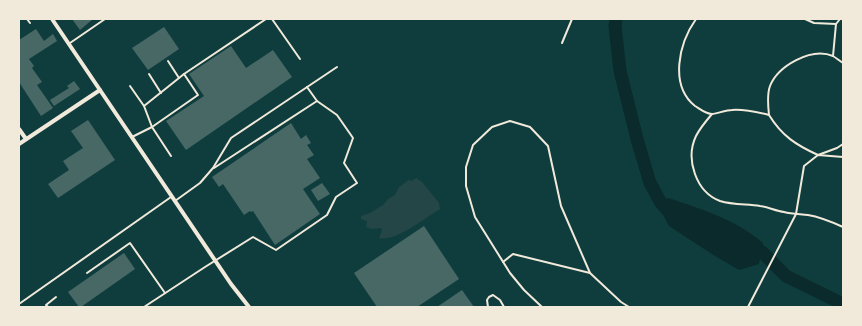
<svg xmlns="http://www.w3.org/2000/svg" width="862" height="326" font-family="'Varela Round',sans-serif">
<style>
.green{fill:#244646}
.water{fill:#0a2a2b}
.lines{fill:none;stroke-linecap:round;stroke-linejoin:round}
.river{stroke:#0a2a2b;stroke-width:13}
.building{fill:#486865}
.service{stroke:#f1e9da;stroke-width:2}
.minor{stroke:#f1e9da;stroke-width:4}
</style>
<rect width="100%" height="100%" fill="#0f3d3e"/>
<path class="green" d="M416 178 422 182 439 203 440 209C425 218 396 242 379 238L382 230 381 228 372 229 366 227 367 221 361 219V216L370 213 383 205 388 199 395 195 399 187 409 180 412 181Z"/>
<path class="water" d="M668 198C702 209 736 220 763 243L759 264 739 270 715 256 669 226 660 209 661 203Z"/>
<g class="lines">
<g class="river">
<path d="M616 19 615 26 620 71 637 139 650 183 661 203 669 212 674 214"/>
<path d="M747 245 762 252 786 276 843 304"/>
</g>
</g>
<g class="building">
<path d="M72 19H93L80 30Z"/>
<path d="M164 27 179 49 148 70 132 48Z"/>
<path d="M36 29 44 41 53 34 57 41 29 59 34 66 32 68 42 82 37 85 53 108 41 116 19 82V40Z"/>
<path d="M231 46 246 68 273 50 292 77 186 150 166 121 204 96 189 74Z"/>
<path d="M74 81 80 89 54 106 50 100 69 88 67 86Z"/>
<path d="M88 120 115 160 58 198 48 184 69 170 63 161 83 148 71 131Z"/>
<path d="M291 123 301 139 306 135 311 143 307 145 314 155 307 159 320 178 303 189 320 214 275 245 253 211 251 212 250 211 244 215 223 184 219 187 212 177Z"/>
<path d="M322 183 330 194 318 201 311 190Z"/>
<path d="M424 226 459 279 417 307H377L354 273Z"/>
<path d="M124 253 135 269 81 307H79L68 292Z"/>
<path d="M462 290 474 307H437Z"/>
</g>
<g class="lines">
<g class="service">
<path d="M27 19 30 23"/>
<path d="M272 19 300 59"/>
<path d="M696 19C679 43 669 85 695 106 700 109 706 114 712 114 715 114 727 110 732 110 745 109 757 112 769 115 768 106 767 94 770 86 778 66 811 47 833 56 836 58 840 61 843 63"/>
<path d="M805 19 814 23 836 24 840 19"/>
<path d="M70 43 105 19"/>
<path d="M562 43 572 19"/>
<path d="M833 56 836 24"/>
<path d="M168 61 179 78"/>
<path d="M149 74 161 93"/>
<path d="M130 86 144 106"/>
<path d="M712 114C706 121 700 128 696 136 685 159 696 192 720 201 733 205 747 204 760 206 768 207 776 211 784 212 792 214 800 214 808 215 820 217 832 222 843 227"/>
<path d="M769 115C782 136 796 145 818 155L837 148 843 144"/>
<path d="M132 137 152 127 144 106 184 74 266 19"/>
<path d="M171 156 152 127 198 95 184 74"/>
<path d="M214 168 317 101 307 87"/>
<path d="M175 201 200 183 213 168 231 138 337 67"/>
<path d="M503 262 513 254 590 273"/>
<path d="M87 273 130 243 165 293"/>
<path d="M19 304 171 197"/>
<path d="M48 307 46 305 56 297"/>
<path d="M144 307 205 267 253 237 276 250 327 215 336 197 357 183 344 163 353 138 337 115 317 101"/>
<path d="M488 307 487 300 489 297 493 295 500 300 504 307"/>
<path d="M542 307 524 290 510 273 475 217 466 186V167L473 145 492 127 510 121 530 127 548 146 561 206 590 273 621 302 629 307"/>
<path d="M748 307 796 214 804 166 818 155 843 157"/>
</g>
<g class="minor">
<path d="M52 19 231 284 249 307"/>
<path d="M19 129 26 139"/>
<path d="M19 144 100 90"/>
</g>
</g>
<rect width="862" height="326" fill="none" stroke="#f1e9da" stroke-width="40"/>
</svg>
